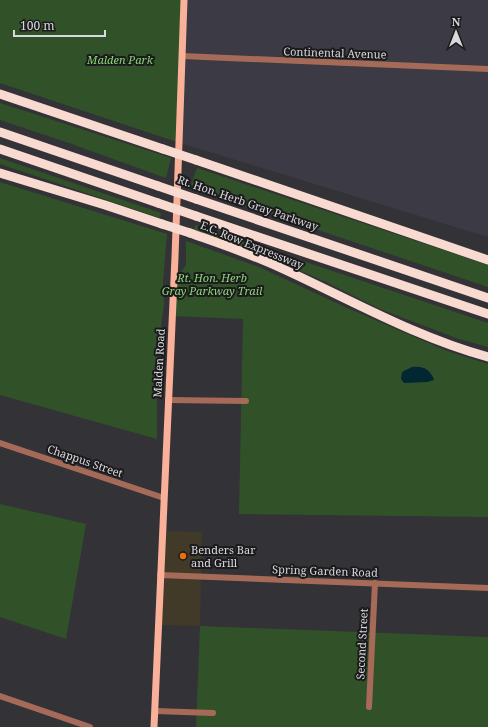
<svg xmlns="http://www.w3.org/2000/svg" width="488" height="727" font-family="'Noto Serif',serif">
<style>
.commercial{fill:#413a28}
.built{fill:#3c3a45}
.green{fill:#315228}
.water{fill:#002732}
.lines{fill:none;stroke-linecap:round;stroke-linejoin:round}
.minor{stroke:#a66b58;stroke-width:6}
.major{stroke:#fab199;stroke-width:7}
.highway{stroke:#f9dad1;stroke-width:9}
.highway-bridge{stroke:#f9dad1;stroke-width:9}
.food-dot{fill:#e8710a;stroke:#1b1a1c;stroke-width:1.5}
.labels{text-anchor:middle;stroke-width:4;stroke-linejoin:round;paint-order:stroke}
.street-label{font-size:11px;fill:#d9d8db;stroke:#1b1a1c}
.park-label{font-size:11px;font-style:italic;fill:#8bd776;stroke:#1b1a1c}
.poi-label{font-size:11px;fill:#d9d8db;stroke:#1b1a1c;text-anchor:start}
</style>
<rect width="100%" height="100%" fill="#333237"/>
<path class="commercial" d="M162 531 202 532 200 626 158 625Z"/>
<path class="built" d="M183 0H488V237L177 142Z"/>
<g class="green">
<path d="M0 0H183L177 142 0 83Z"/>
<path d="M0 103 171 158 166 178 66 142 0 120Z"/>
<path d="M0 158 161 213 160 218 0 164Z"/>
<path d="M197 168 488 265V287L190 187Z"/>
<path d="M0 182 167 234 163 283 164 304 157 356V439L0 395Z"/>
<path d="M195 225 488 323V347L459 339 380 309 324 281 254 251 194 231Z"/>
<path d="M186 241 259 267 345 307 447 351 488 364V517L239 514 243 319 172 316 174 281 186 265Z"/>
<path d="M0 504 86 524 66 639 0 617Z"/>
<path d="M200 626 488 637V727H196Z"/>
</g>
<path class="water" d="M412 367C423 366 430 369 434 380L427 382 404 383 401 379 402 372Z"/>
<g class="lines">
<g class="minor">
<path d="M182 56 488 69"/>
<path d="M168 400 246 401"/>
<path d="M0 443 164 498"/>
<path d="M160 575 488 588"/>
<path d="M0 696 90 727"/>
<path d="M369 707 375 583"/>
<path d="M155 711 213 713"/>
</g>
<path class="major" d="M154 727 175 257 184 0"/>
<g class="highway">
<path d="M0 94 163 149"/>
<path d="M0 132 158 186"/>
<path d="M0 149 158 203"/>
<path d="M196 160 488 260"/>
<path d="M0 173 105 205 162 224"/>
<path d="M196 199 488 298"/>
<path d="M196 216 488 314"/>
<path d="M190 233C221 244 251 254 281 268 349 299 415 337 488 357"/>
</g>
<g class="highway-bridge">
<path d="M163 149 196 160"/>
<path d="M158 186 196 199"/>
<path d="M158 203 196 216"/>
<path d="M162 224 190 233"/>
</g>
</g>
<circle class="food-dot" cx="183" cy="556" r="4"/>
<g class="labels">
<g class="street-label">
<text transform="translate(335 53) rotate(2)" y="4">Continental Avenue</text>
<text transform="translate(248 203) rotate(19)" y="4">Rt. Hon. Herb Gray Parkway</text>
<text transform="translate(252 245) rotate(22)" y="4">E.C. Row Expressway</text>
<text transform="translate(159 363) rotate(-87)" y="4">Malden Road</text>
<text transform="translate(85 461) rotate(19)" y="4">Chappus Street</text>
<text transform="translate(325 571) rotate(2)" y="4">Spring Garden Road</text>
<text transform="translate(362 644) rotate(-87)" y="4">Second Street</text>
</g>
<g class="park-label">
<text x="120" y="64">Malden Park</text>
<text x="212" y="282">Rt. Hon. Herb<tspan x="212" dy="13">Gray Parkway Trail</tspan></text>
</g>
<g class="poi-label">
<text x="191" y="554">Benders Bar<tspan x="191" dy="13">and Grill</tspan></text>
</g>
</g>
<g transform="translate(456 32)" stroke="#1b1a1c" stroke-width="3" paint-order="stroke">
<path d="M0-3L7 15L0 10L-7 15Z" fill="#d9d8db"/>
<text y="-6" font-size="11" font-weight="bold" text-anchor="middle" fill="#d9d8db">N</text>
</g>
<path d="M14 30v6h91v-6" fill="none" stroke="#d9d8db" stroke-width="2"/>
<text x="20" y="30" font-size="12" fill="#d9d8db" stroke="#1b1a1c" stroke-width="3" paint-order="stroke">100 m</text>
</svg>
